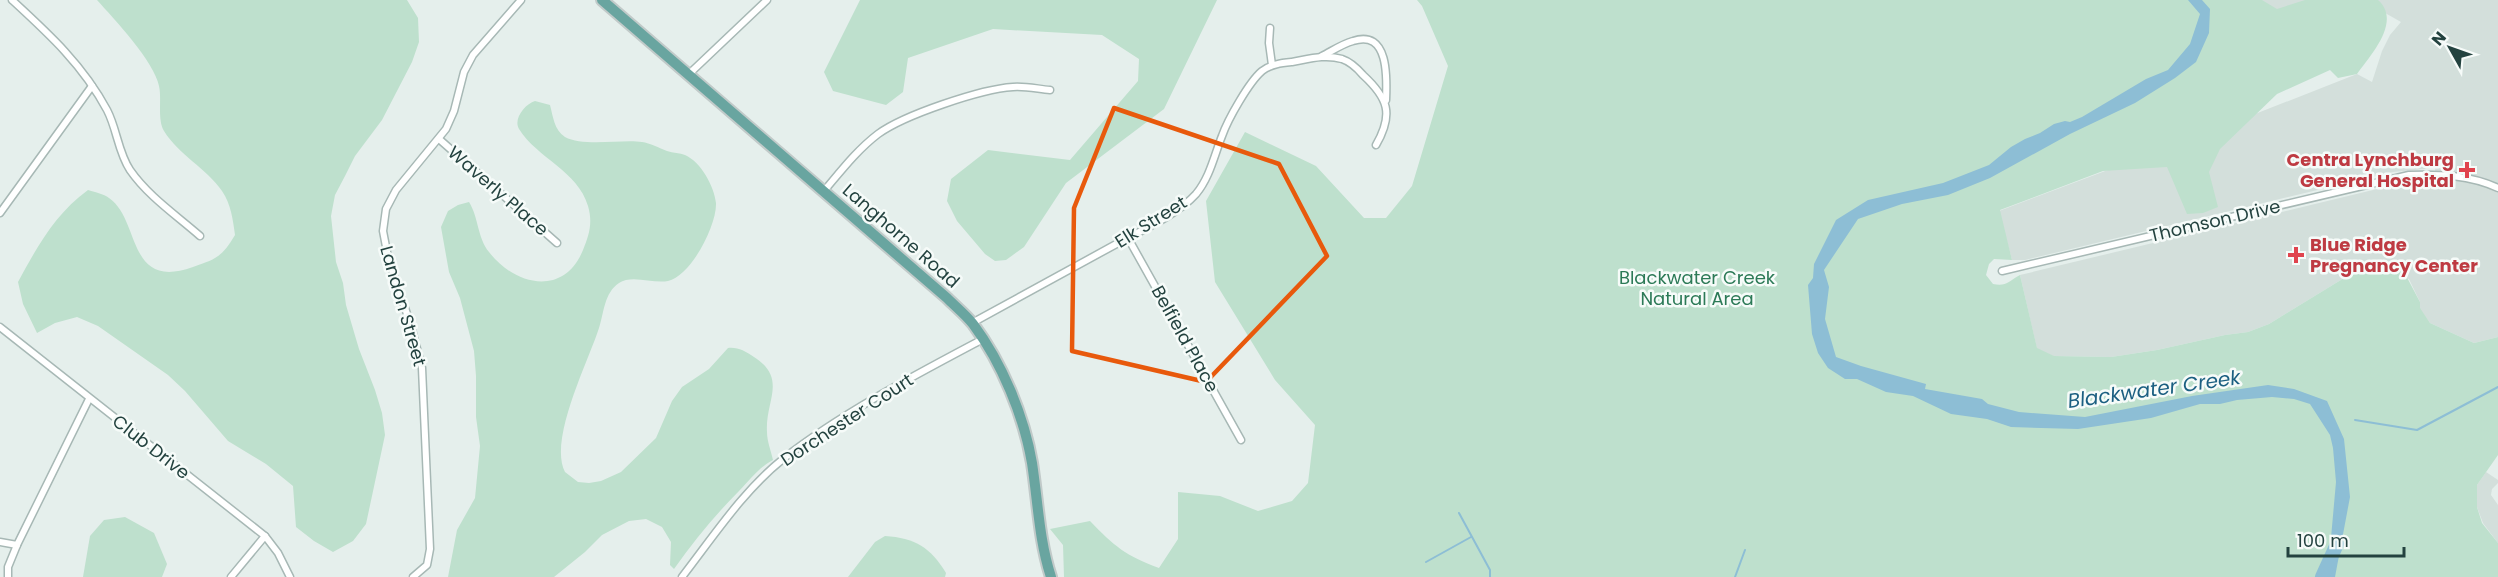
<svg xmlns="http://www.w3.org/2000/svg" width="2498" height="577" font-family="Poppins,sans-serif">
<style>
.built{fill:#d3dfdb}
.green{fill:#bee0cd}
.water{fill:#8dbed5}
.lines{fill:none;stroke-linecap:round;stroke-linejoin:round}
.stream{stroke:#8dbed5;stroke-width:2}
.river{stroke:#8dbed5;stroke-width:14}
.street-casing{stroke:#a7b8b5;stroke-width:9}
.primary-casing{stroke:#c1cac9;stroke-width:14}
.street{stroke:#fff;stroke-width:6}
.primary{stroke:#69a5a0;stroke-width:10}
.marked{fill:none;stroke:#e8590c;stroke-width:4.5;stroke-linejoin:round}
.health-dot{fill:#e0444e;stroke:#f6fbf9;stroke-width:2}
.labels{text-anchor:middle;stroke-width:5;stroke-linejoin:round;paint-order:stroke}
.health-label{font-size:18px;font-weight:bold;fill:#be3a42;stroke:#f6fbf9;text-anchor:end}
.street-label{font-size:18px;fill:#23423f;stroke:#f6fbf9}
.park-label{font-size:18px;fill:#2c7a57;stroke:#f6fbf9}
.water-label{font-size:20px;font-style:italic;fill:#1b5f81;stroke:#f6fbf9}
</style>
<rect width="100%" height="100%" fill="#e5efec"/>
<g class="built">
<path d="M2246 0H2498V337L2474 343 2430 323 2419 308 2420 302 2409 279 2369 266 2349 275 2269 324 2248 332 2225 335 2157 350 2111 357 2053 356 2037 349 2020 275 2406 182 2436 181 2435 168 2393 172 2025 260H2012L1999 211 2217 129 2357 74 2372 82 2382 51 2390 35 2401 22 2371 5 2307 26Z"/>
<path d="M2486 472 2498 480V483L2492 489 2491 495 2498 505V543L2483 523 2477 507V485Z"/>
</g>
<g class="green">
<path d="M97 0H407L418 18 419 42 412 62 382 120 355 156 345 176 335 195 331 216 336 262 343 283 346 305 359 349 375 390 382 413 385 435 366 524 353 541 333 552 314 541 296 527 293 486 266 464 228 441 185 391 168 375 98 326 77 317 55 323 37 333 23 304 18 282C37 247 55 214 88 190 94 192 104 194 109 198 141 220 126 291 193 267 216 259 222 257 235 235 233 220 231 204 222 191 206 168 179 155 164 131 157 119 162 99 159 86 154 61 114 19 97 0Z"/>
<path d="M860 0H1217L1164 109 1066 183 1024 247 1006 260 995 261 985 254 957 221 947 201 951 179 988 150 1070 160 1138 81 1139 59 1102 35 993 29 908 58 903 92 886 105 833 91 824 72Z"/>
<path d="M1417 0H2262L2277 9 2305 0H2378C2402 21 2371 55 2357 74L2338 78 2330 70 2277 94 2220 149 2209 172 2218 207 2203 213 2187 214 2167 167 2103 171 2000 210 2012 260 1994 259 1989 264 1986 275 1993 284C2006 287 2009 281 2020 275L2037 348 2054 356 2111 357 2157 350 2225 335 2248 332 2269 324 2349 275 2369 266 2392 267 2403 270 2420 302V308L2430 323 2474 343 2498 337V455L2477 485V507L2482 523 2498 543V577H1064L1063 545 1050 529 1090 521C1114 546 1126 556 1159 568L1178 539V492L1220 496 1258 511 1292 501 1308 483 1315 425 1275 380 1215 282 1206 201 1245 132 1316 166 1364 218H1386L1412 186 1448 66 1422 6Z"/>
<path d="M535 101 550 105C553 116 554 130 565 137 583 147 623 139 642 142 650 143 659 148 667 151 673 153 680 153 685 155 701 162 714 186 716 203 717 225 691 276 668 281 653 284 632 274 619 283 604 293 604 313 599 328 589 360 548 440 565 472L578 482 589 483 601 481 621 472 656 438 672 401 682 387 709 369 728 348C738 347 745 351 754 357 788 379 765 401 767 432 767 441 771 451 773 460 758 468 751 479 739 491 715 515 694 541 674 569L670 565 671 542 662 527 646 519 629 521 602 535 585 552 554 577H448L457 530 475 498 480 446 476 417V376L474 351 460 298 449 272 441 227 448 211 458 205 469 202C479 218 477 237 489 252 515 286 564 297 583 250 589 235 593 223 588 206 578 171 537 158 519 129 513 119 525 104 535 101Z"/>
<path d="M125 517 154 533 167 564 162 577H83L90 536 104 520Z"/>
<path d="M885 536C915 538 930 547 946 573L945 577H848L875 542Z"/>
</g>
<path class="water" d="M2188 0H2202L2210 9 2209 33 2196 62 2175 78 2135 103 2070 134 1990 178 1948 195 1902 204 1858 219 1824 270 1829 287 1825 319 1836 357 1861 366 1926 384 1925 389 1982 399 1988 404 2019 412 2085 417 2192 396 2268 385 2294 389 2327 401 2344 439 2350 497 2335 577H2327L2331 570 2330 549 2336 482 2333 448 2330 435 2310 404 2294 399 2272 397 2237 400 2220 404H2200L2151 418 2078 429 2011 427 1987 419 1951 414 1913 396 1886 392 1857 379H1845L1828 368 1818 353 1812 334 1808 285 1813 278 1814 264 1836 220 1868 200 1943 183 1989 165 2011 147 2025 139 2040 133 2054 124 2065 121 2070 122 2082 117 2146 79 2168 70 2190 44 2200 14Z"/>
<g class="lines">
<g class="stream">
<path d="M2355 420 2417 430 2498 387"/>
<path d="M1459 513 1490 570V577"/>
<path d="M1426 562 1471 537"/>
<path d="M1735 577 1745 550"/>
</g>
<path class="river" d="M2322 577 2337 544"/>
<g class="street-casing">
<g id="street">
<path d="M12 0C49 34 83 65 107 110 117 129 118 152 130 170 148 196 176 215 200 236"/>
<path d="M1270 28 1269 43 1272 65"/>
<path d="M1322 56C1332 51 1342 44 1353 41 1389 29 1387 78 1386 100"/>
<path d="M689 74 767 0"/>
<path d="M439 139 557 243"/>
<path d="M824 191C841 171 857 150 878 134 904 115 981 89 1013 87 1025 86 1038 89 1050 90"/>
<path d="M0 213 92 86"/>
<path d="M1128 238 1241 440"/>
<path d="M2002 271 2409 175C2439 174 2470 175 2498 188"/>
<path d="M972 323C1022 296 1071 269 1120 242 1144 229 1177 215 1196 194 1210 177 1214 156 1222 136 1228 119 1249 82 1262 71 1271 64 1282 63 1292 62 1309 59 1325 54 1342 59 1351 62 1357 68 1363 75 1388 98 1394 114 1376 145"/>
<path d="M0 327 265 536 278 553 290 577"/>
<path d="M0 542 17 545"/>
<path d="M8 577V567L17 545 89 399"/>
<path d="M231 577 265 536"/>
<path d="M413 577 427 565 430 549 422 368 411 326 388 257 383 231 386 209 396 190 446 129 454 111 464 72 473 55 521 0"/>
<path d="M682 577C713 537 743 491 783 459 842 413 917 374 983 339"/>
</g>
</g>
<g class="primary-casing">
<path id="primary" d="M602 0 947 298C955 306 966 315 973 324 1002 363 1024 416 1032 463 1038 502 1039 540 1051 577"/>
</g>
<use href="#street" class="street"/>
<use href="#primary" class="primary"/>
</g>
<path class="marked" d="M1114 108 1279 164 1327 256 1206 382 1072 351 1074 208Z"/>
<g class="health-dot">
<path d="M2464 161h6v6h6v6h-6v6h-6v-6h-6v-6h6z"/>
<path d="M2293 246h6v6h6v6h-6v6h-6v-6h-6v-6h6z"/>
</g>
<g class="labels">
<g class="health-label">
<text x="2454" y="166">Centra Lynchburg<tspan x="2454" dy="21">General Hospital</tspan></text>
<text x="2310" y="251" text-anchor="start">Blue Ridge<tspan x="2310" dy="21">Pregnancy Center</tspan></text>
</g>
<g class="street-label">
<text transform="translate(498 191) rotate(41)" y="6">Waverly Place</text>
<text transform="translate(2215 221) rotate(-13)" y="6">Thomson Drive</text>
<text transform="translate(1151 222) rotate(-32)" y="6">Elk Street</text>
<text transform="translate(901 236) rotate(41)" y="6">Langhorne Road</text>
<text transform="translate(403 306) rotate(74)" y="6">Landon Street</text>
<text transform="translate(1185 339) rotate(61)" y="6">Belfield Place</text>
<text transform="translate(847 420) rotate(-33)" y="6">Dorchester Court</text>
<text transform="translate(151 447) rotate(38)" y="6">Club Drive</text>
</g>
<g class="park-label">
<text x="1697" y="284">Blackwater Creek<tspan x="1697" dy="21">Natural Area</tspan></text>
</g>
<g class="water-label">
<text transform="translate(2154 389) rotate(-8)" y="7">Blackwater Creek</text>
</g>
</g>
<g transform="translate(2450 48) rotate(310)" stroke="#f6fbf9" stroke-width="4.5" paint-order="stroke">
<path d="M0-4.5L10 22L0 15L-10 22Z" fill="#23423f"/>
<text y="-9" font-size="16" font-weight="bold" text-anchor="middle" fill="#23423f">N</text>
</g>
<path d="M2288 547v9h116v-9" fill="none" stroke="#23423f" stroke-width="3"/>
<text x="2297" y="547" font-size="18" fill="#23423f" stroke="#f6fbf9" stroke-width="4.5" paint-order="stroke">100 m</text>
</svg>
